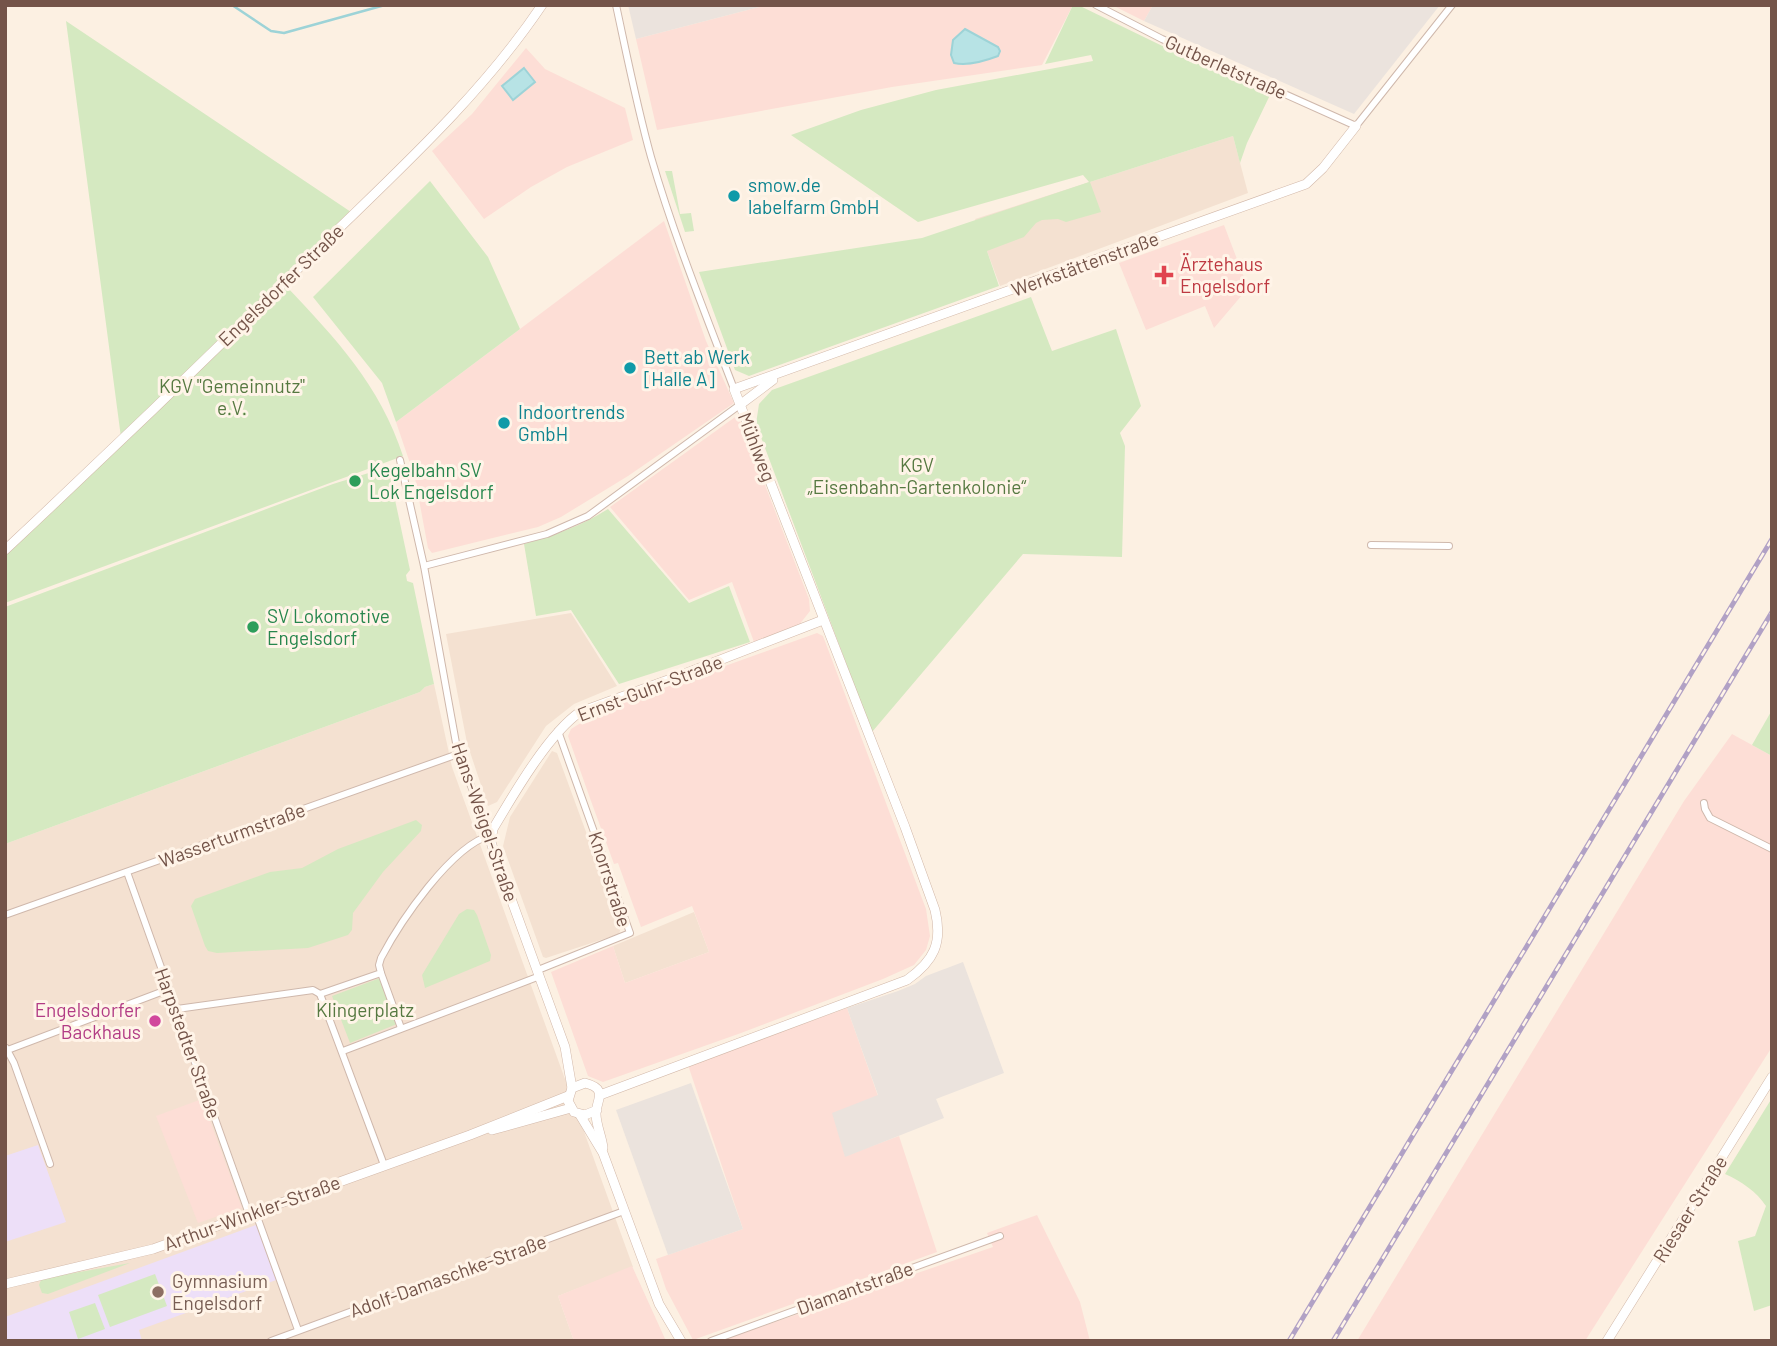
<svg xmlns="http://www.w3.org/2000/svg" width="1777" height="1346" font-family="Barlow,sans-serif">
<style>
.residential{fill:#f4e1d1}
.commercial{fill:#fdded6}
.industrial{fill:#ebe3dd}
.education{fill:#eddff8}
.green{fill:#d5e9c1}
.water{fill:#b7e3e5;stroke:#9dd3d7;stroke-width:2}
.lines{fill:none;stroke-linecap:round;stroke-linejoin:round}
.stream{stroke:#9dd3d7;stroke-width:2.5}
.street-casing{stroke:#cfb8ac;stroke-width:8}
.secondary-casing{stroke:#d2b8a9;stroke-width:10}
.street{stroke:#fff;stroke-width:6}
.secondary{stroke:#fff;stroke-width:9}
.rail-casing{stroke:#b1a1c5;stroke-width:5}
.rail{stroke:#fff4e8;stroke-width:2.5;stroke-dasharray:8;stroke-linecap:butt}
.culture-dot{fill:#0f9aa8;stroke:#fff4e8;stroke-width:2.5}
.health-dot{fill:#e0444e;stroke:#fff4e8;stroke-width:2.5}
.leisure-dot{fill:#2e9e5b;stroke:#fff4e8;stroke-width:2.5}
.hotel-dot{fill:#d1479c;stroke:#fff4e8;stroke-width:2.5}
.education-dot{fill:#8d6e63;stroke:#fff4e8;stroke-width:2.5}
.labels{text-anchor:middle;stroke-width:6;stroke-linejoin:round;paint-order:stroke}
.street-label{font-size:19px;fill:#745449;stroke:#fff4e8}
.culture-label{font-size:19px;fill:#0d838f;stroke:#fff4e8;text-anchor:start}
.health-label{font-size:19px;fill:#be3a42;stroke:#fff4e8;text-anchor:start}
.park-label{font-size:19px;fill:#567941;stroke:#fff4e8}
.leisure-label{font-size:19px;fill:#27864d;stroke:#fff4e8;text-anchor:start}
.hotel-label{font-size:19px;fill:#b23c85;stroke:#fff4e8;text-anchor:end}
.education-label{font-size:19px;fill:#785e54;stroke:#fff4e8;text-anchor:start}
</style>
<rect width="100%" height="100%" fill="#fcf0e2"/>
<g class="residential">
<path d="M1233 136 1248 193 1000 286 975 219Z"/>
<path d="M571 613 617 686 574 704 546 726 497 802 488 806 467 743 446 634Z"/>
<path d="M434 684 452 767 633 1267 558 1296 574 1341H5V844L420 692 425 687Z"/>
<path d="M552 751 557 753 621 927 619 934 546 958 543 957 503 846 510 817Z"/>
<path d="M694 912 709 952 625 983 613 946Z"/>
</g>
<g class="commercial">
<path d="M767 5H1073L1042 65 892 87 657 130 636 39Z"/>
<path d="M1112 5H1153L1144 21Z"/>
<path d="M526 48 545 69 625 108 633 140 567 167 531 187 484 219 432 151 472 114Z"/>
<path d="M664 221 706 341 734 403 628 476 561 517 538 527 432 553 428 548 415 478 396 422Z"/>
<path d="M1224 225 1248 288 1214 328 1205 306 1146 330 1119 263Z"/>
<path d="M738 415 809 599 810 611 799 625 754 642 732 582 689 600 610 507Z"/>
<path d="M817 633 823 636 926 909 930 936 926 950 914 965 883 979 741 1033 603 1082 588 1076 551 972 613 946 625 983 709 952 692 906 641 927 618 863 614 864 591 801 568 736 571 729 600 711Z"/>
<path d="M1732 734 1772 756V1047L1585 1341H1357L1684 801Z"/>
<path d="M847 1008 878 1096 845 1156 899 1136 937 1252 693 1340 666 1289 656 1259 743 1229 688 1065Z"/>
<path d="M202 1099 242 1208 198 1223 156 1116Z"/>
<path d="M1037 1215 1080 1302 1090 1341H720L993 1247 987 1233Z"/>
<path d="M632 1266 666 1341H574L558 1296Z"/>
</g>
<g class="industrial">
<path d="M628 5H767L636 39Z"/>
<path d="M1153 5H1440L1354 114 1144 21Z"/>
<path d="M963 962 1004 1073 936 1099 944 1118 845 1157 832 1113 878 1095 847 1008 898 991 915 984 926 976Z"/>
<path d="M691 1083 743 1229 668 1255 616 1110Z"/>
</g>
<g class="education">
<path d="M38 1145 66 1222 5 1242V1156Z"/>
<path d="M259 1224 279 1279 139 1330 142 1341H5V1317Z"/>
</g>
<g class="green">
<path d="M1073 5H1078L1218 73 1270 95 1247 143 1240 163 1233 136 1090 182 1101 212 1066 222 1058 219 1042 220 1036 223 1024 237 987 251 999 286 749 376 735 370 699 272 922 238 1089 182 1083 175 918 222 791 135 861 110 936 90 1093 61 1091 55 1045 64Z"/>
<path d="M66 21 351 212 286 286C336 339 380 385 403 456L5 603V556L122 445Z"/>
<path d="M665 171H672L680 214 691 213 694 231 685 232Z"/>
<path d="M430 181 488 257 520 329 396 422 382 383 313 297Z"/>
<path d="M1031 297 1052 351 1116 329 1141 406 1120 433 1125 446 1122 557 1023 554 872 732 756 424 759 404 772 390Z"/>
<path d="M388 467 410 570 406 575 407 581 413 583 434 684 425 687 420 692 5 844V607L333 484Z"/>
<path d="M608 509 689 603 729 586 750 642 619 684 571 610 536 616 524 544C555 535 581 526 608 509Z"/>
<path d="M1772 710V756L1752 745Z"/>
<path d="M416 820 422 825 421 831 383 872 353 913 352 930 348 935 308 948 217 953 208 951 205 946 191 906 195 899 270 872 302 868 338 849Z"/>
<path d="M467 909 474 910 477 915 491 955 490 961 425 988 422 975 459 914Z"/>
<path d="M380 978 397 1024 350 1043 332 996Z"/>
<path d="M1772 1098V1305L1754 1311 1738 1241 1755 1236 1766 1206C1757 1192 1741 1181 1725 1174Z"/>
<path d="M130 1263 48 1294 42 1293 39 1285 41 1280 46 1278Z"/>
<path d="M155 1274 167 1306 110 1327 98 1295Z"/>
<path d="M95 1303 105 1329 78 1339 69 1312Z"/>
</g>
<g class="water">
<path d="M965 29 998 47 1000 51 998 56C985 61 968 66 954 63L951 55 953 40Z"/>
<path d="M524 68 535 82 513 100 502 86Z"/>
</g>
<g class="lines">
<path class="stream" d="M232 5 271 31 284 33 385 5"/>
<g class="street-casing">
<g id="street">
<path d="M616 5C627 56 637 107 651 157 674 236 705 313 734 389"/>
<path d="M1096 5 1162 39 1356 126 1452 5"/>
<path d="M1371 545 1449 546"/>
<path d="M424 566 547 534 588 516 741 404"/>
<path d="M1704 803 1705 809 1710 818 1772 849"/>
<path d="M127 872 249 1214"/>
<path d="M5 915 458 754"/>
<path d="M538 970 630 933 558 731"/>
<path d="M381 973 401 1028"/>
<path d="M320 994 384 1165"/>
<path d="M177 1009 313 990 320 994 381 973 379 965 381 958C400 922 451 846 491 835L458 754 424 566 400 460"/>
<path d="M6 1048 14 1063 50 1164"/>
<path d="M5 1051 169 989"/>
<path d="M343 1051 540 976"/>
<path d="M255 1211 298 1330"/>
<path d="M271 1341 624 1211"/>
<path d="M711 1341 1000 1236"/>
</g>
</g>
<g class="secondary-casing">
<g id="secondary">
<path d="M741 404 773 380"/>
<path d="M5 550C114 448 221 345 327 240 403 166 482 94 542 5"/>
<path d="M572 1088 565 1047 494 852 491 842 493 829C513 795 549 733 580 712L679 676 823 620"/>
<path d="M600 1095 907 980C934 961 943 943 935 910L905 827 734 389 1306 184 1323 168 1356 126"/>
<path d="M597 1110 585 1115 574 1112 568 1101 572 1088 585 1083C609 1089 596 1100 596 1114 596 1125 602 1137 603 1148"/>
<path d="M580 1115 603 1153 659 1304 681 1341"/>
<path d="M492 1130 571 1108"/>
<path d="M5 1284 153 1249 470 1135 568 1096"/>
<path d="M1607 1341 1772 1077"/>
</g>
</g>
<use href="#street" class="street"/>
<use href="#secondary" class="secondary"/>
<g class="rail-casing">
<g id="rail">
<path d="M1289 1341 1772 539"/>
<path d="M1333 1341 1772 612"/>
</g>
</g>
<use href="#rail" class="rail"/>
</g>
<g class="culture-dot">
<circle cx="734" cy="196" r="7"/>
<circle cx="630" cy="368" r="7"/>
<circle cx="504" cy="423" r="7"/>
</g>
<path class="health-dot" d="M1160.5 264.5h7v7h7v7h-7v7h-7v-7h-7v-7h7z"/>
<g class="leisure-dot">
<circle cx="355" cy="481" r="7"/>
<circle cx="253" cy="627" r="7"/>
</g>
<circle class="hotel-dot" cx="155" cy="1021" r="7"/>
<circle class="education-dot" cx="158" cy="1292" r="7"/>
<g class="labels">
<g class="street-label">
<text transform="translate(1226 67) rotate(24)" y="7">Gutberletstraße</text>
<text transform="translate(1085 264) rotate(-20)" y="7">Werkstättenstraße</text>
<text transform="translate(281 285) rotate(-44)" y="7">Engelsdorfer Straße</text>
<text transform="translate(757 447) rotate(69)" y="7">Mühlweg</text>
<text transform="translate(650 688) rotate(-21)" y="7">Ernst-Guhr-Straße</text>
<text transform="translate(485 822) rotate(71)" y="7">Hans-Weigel-Straße</text>
<text transform="translate(232 835) rotate(-20)" y="7">Wasserturmstraße</text>
<text transform="translate(610 879) rotate(72)" y="7">Knorrstraße</text>
<text transform="translate(188 1043) rotate(70)" y="7">Harpstedter Straße</text>
<text transform="translate(1690 1209) rotate(-58)" y="7">Riesaer Straße</text>
<text transform="translate(252 1213) rotate(-20)" y="7">Arthur-Winkler-Straße</text>
<text transform="translate(448 1276) rotate(-20)" y="7">Adolf-Damaschke-Straße</text>
<text transform="translate(855 1288) rotate(-20)" y="7">Diamantstraße</text>
</g>
<g class="culture-label">
<text x="748" y="192">smow.de<tspan x="748" dy="22">labelfarm GmbH</tspan></text>
<text x="644" y="364">Bett ab Werk<tspan x="644" dy="22">[Halle A]</tspan></text>
<text x="518" y="419">Indoortrends<tspan x="518" dy="22">GmbH</tspan></text>
</g>
<g class="health-label">
<text x="1180" y="271">Ärztehaus<tspan x="1180" dy="22">Engelsdorf</tspan></text>
</g>
<g class="park-label">
<text x="232" y="393">KGV "Gemeinnutz"<tspan x="232" dy="22">e.V.</tspan></text>
<text x="917" y="472">KGV<tspan x="917" dy="22">„Eisenbahn-Gartenkolonie“</tspan></text>
<text x="365" y="1017">Klingerplatz</text>
</g>
<g class="leisure-label">
<text x="369" y="477">Kegelbahn SV<tspan x="369" dy="22">Lok Engelsdorf</tspan></text>
<text x="267" y="623">SV Lokomotive<tspan x="267" dy="22">Engelsdorf</tspan></text>
</g>
<g class="hotel-label">
<text x="141" y="1017">Engelsdorfer<tspan x="141" dy="22">Backhaus</tspan></text>
</g>
<g class="education-label">
<text x="172" y="1288">Gymnasium<tspan x="172" dy="22">Engelsdorf</tspan></text>
</g>
</g>
<rect width="1777" height="1346" fill="none" stroke="#745449" stroke-width="14"/>
</svg>
